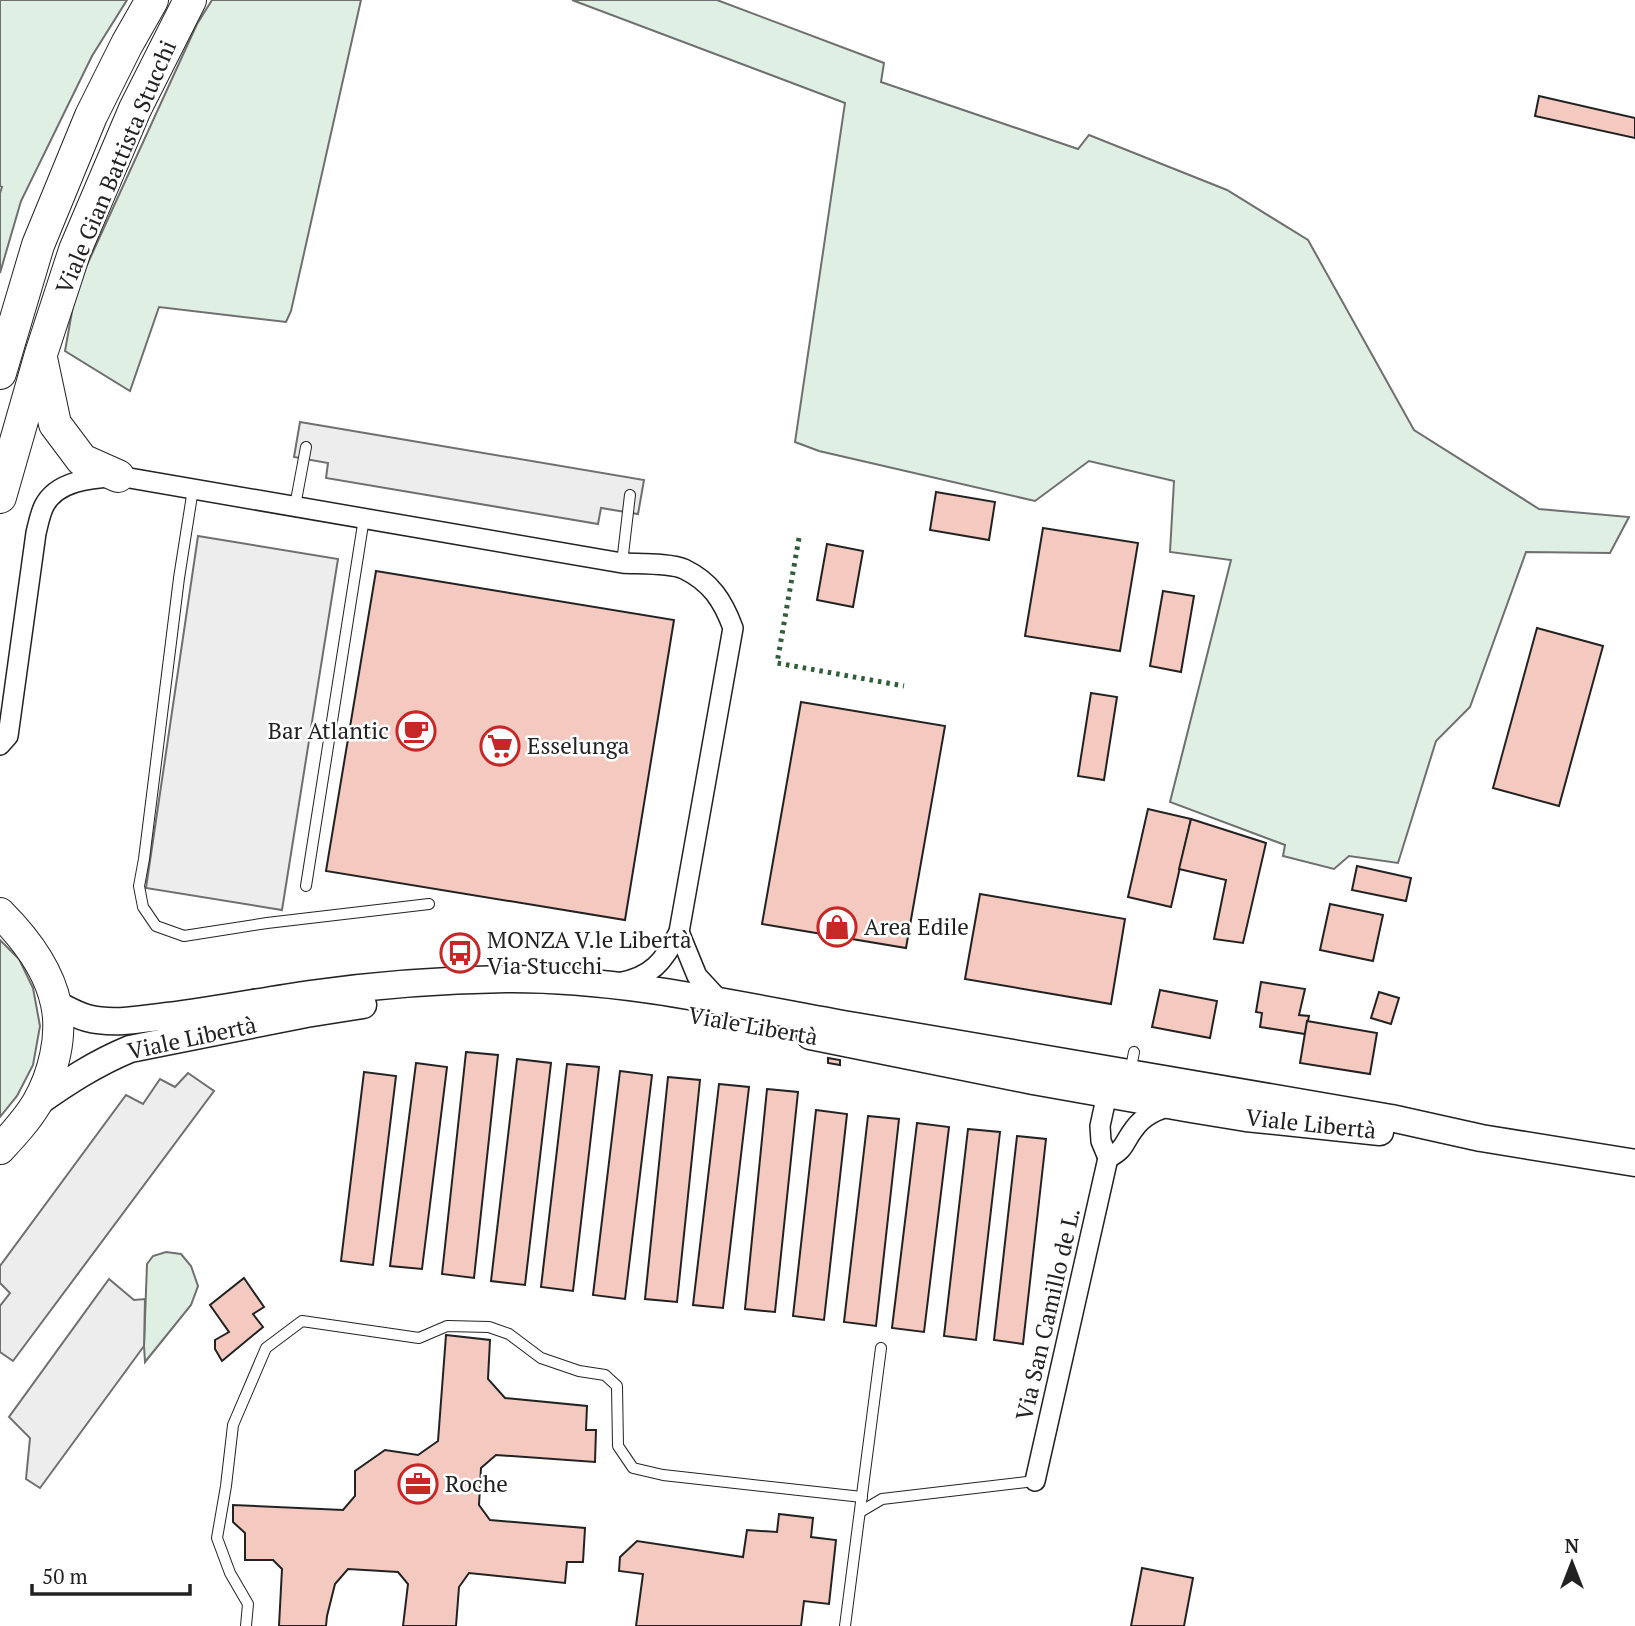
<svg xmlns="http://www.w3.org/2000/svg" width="1635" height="1626" font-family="'PT Serif',serif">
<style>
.green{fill:#e0efe3;stroke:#6f6f6f;stroke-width:2}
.parking{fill:#ededed;stroke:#6f6f6f;stroke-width:2}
.building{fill:#f3c9c0;stroke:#222;stroke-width:2}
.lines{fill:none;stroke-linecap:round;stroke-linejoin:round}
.service-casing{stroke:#222;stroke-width:12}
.minor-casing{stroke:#222;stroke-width:22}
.secondary-casing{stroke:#222;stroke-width:29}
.primary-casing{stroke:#222;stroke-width:32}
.trunk-casing{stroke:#222;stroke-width:34}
.service{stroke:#fff;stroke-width:10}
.minor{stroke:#fff;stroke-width:19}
.secondary{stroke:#fff;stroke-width:26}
.primary{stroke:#fff;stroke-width:30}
.trunk{stroke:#fff;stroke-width:32}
.hedge{stroke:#2f5e38;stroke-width:5;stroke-dasharray:3.5 5;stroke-linecap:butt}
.labels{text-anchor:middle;stroke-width:5;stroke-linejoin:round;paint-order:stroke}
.street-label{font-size:23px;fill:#222;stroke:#fff}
.poi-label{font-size:23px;fill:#222;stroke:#fff;text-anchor:start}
</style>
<rect width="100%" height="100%" fill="#fff"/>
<g class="green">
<path d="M0 0H127L92 56 21 201 0 273V193L2 187 0 186Z"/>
<path d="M212 0H361L291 311 286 322 159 307 130 391 65 351 76 289 197 24Z"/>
<path d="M572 0H717L884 63 881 82 1078 149 1089 135 1227 190 1308 240 1414 430 1539 509 1629 517 1610 553 1526 552 1470 707 1436 741 1398 863 1349 856 1334 869 1283 856 1285 845 1170 802 1231 560 1170 552 1174 481 1089 461 1035 501 819 451 795 442 845 103Z"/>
<path d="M0 940 19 959 33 988 40 1026 33 1065 17 1096 0 1117Z"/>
<path d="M166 1252 181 1254 191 1266 198 1286 191 1305 145 1362 144 1346 147 1264 153 1256Z"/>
</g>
<g class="parking">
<path d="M300 422 644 480 638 514 601 508 598 524 326 478 328 463 294 457Z"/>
<path d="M198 536 338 559 282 910 146 888Z"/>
<path d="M188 1073 214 1091 13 1361 0 1352V1306L10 1293 0 1283V1266L126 1095 143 1104 160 1079 175 1087Z"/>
<path d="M109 1279 134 1300 145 1299 144 1346 40 1488 26 1479 30 1438 9 1417Z"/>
</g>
<g class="building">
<path d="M1539 96 1635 118V138L1535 116Z"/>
<path d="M936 492 995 502 989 540 930 530Z"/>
<path d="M1043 528 1138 543 1120 651 1025 636Z"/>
<path d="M827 544 863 551 853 607 817 600Z"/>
<path d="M376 571 674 620 625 920 326 871Z"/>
<path d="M1163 591 1194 596 1181 672 1150 666Z"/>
<path d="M1537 628 1603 646 1559 806 1493 788Z"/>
<path d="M1091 693 1117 697 1104 780 1078 776Z"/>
<path d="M801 702 945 726 906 948 762 924Z"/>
<path d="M1148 809 1191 819 1171 907 1128 897Z"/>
<path d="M1191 819 1266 843 1243 943 1214 939 1226 880 1179 869Z"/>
<path d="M1357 866 1411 878 1406 901 1352 890Z"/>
<path d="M980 894 1125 919 1111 1004 965 979Z"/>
<path d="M1330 904 1383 915 1373 961 1320 950Z"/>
<path d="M457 951V957L445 958V952Z"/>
<path d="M1261 982 1305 989 1299 1015 1309 1016 1305 1034 1260 1027 1262 1013 1256 1012Z"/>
<path d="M1160 990 1217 1001 1210 1038 1152 1027Z"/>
<path d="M1379 992 1399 998 1391 1024 1371 1018Z"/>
<path d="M1307 1021 1377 1033 1370 1074 1300 1063Z"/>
<path d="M466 1052 498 1055 474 1278 442 1274Z"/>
<path d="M828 1058 840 1060V1065L828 1063Z"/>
<path d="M517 1059 551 1063 525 1285 491 1281Z"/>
<path d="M416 1063 447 1067 422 1269 390 1266Z"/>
<path d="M567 1064 599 1067 573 1291 541 1287Z"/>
<path d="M620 1071 652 1075 625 1299 593 1295Z"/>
<path d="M364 1072 396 1076 373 1265 341 1261Z"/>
<path d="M668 1077 700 1080 677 1302 645 1299Z"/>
<path d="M719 1084 749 1087 723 1308 693 1305Z"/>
<path d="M767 1089 798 1092 775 1312 745 1309Z"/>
<path d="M816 1110 847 1114 824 1320 793 1316Z"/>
<path d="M868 1116 899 1119 876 1326 844 1322Z"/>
<path d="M917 1123 949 1127 924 1332 892 1328Z"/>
<path d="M968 1129 1000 1132 976 1340 944 1336Z"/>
<path d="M1017 1136 1046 1139 1023 1344 994 1340Z"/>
<path d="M244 1278 264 1307 253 1314 263 1327 222 1361 215 1349V1340L229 1332 210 1305Z"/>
<path d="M446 1335 490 1340 488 1379 505 1398 587 1406 586 1430H596L595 1462 496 1455 481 1468 479 1505 490 1520 585 1528 583 1562H567L565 1583 469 1573 459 1587 456 1626H403L408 1584 398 1572 348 1569 335 1584 327 1616 326 1626H279L282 1569 273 1560H245V1533L233 1522V1505L343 1510 355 1496V1471L385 1450 418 1455 438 1441Z"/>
<path d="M779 1514 813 1518 811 1537 836 1540 829 1604 804 1601 801 1626H636L643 1574 619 1571 620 1557 637 1541 743 1557 747 1530 777 1532Z"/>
<path d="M1142 1568 1193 1578 1184 1626H1131Z"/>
</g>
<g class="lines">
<g class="service-casing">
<g id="service">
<path d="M193 489 179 578 144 859 139 886 143 907 156 926 184 936 267 923 429 904"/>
<path d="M295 506 306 447"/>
<path d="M622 563 630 495"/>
<path d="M306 886 364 518"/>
<path d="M1130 1073 1134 1052"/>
<path d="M860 1512 882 1499 1035 1481"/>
<path d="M246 1626 248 1604 230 1573 217 1538 226 1486 233 1425 266 1348 302 1321 419 1338 447 1326 489 1327 509 1334 541 1358 579 1371 605 1375 617 1386 618 1446 633 1468 663 1475 862 1497"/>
<path d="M845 1626 881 1348"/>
</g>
</g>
<g class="minor-casing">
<g id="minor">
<path d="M0 745 8 736 36 533C38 525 40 514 44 506 57 480 93 478 118 476L622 563C638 564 671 563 684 569 711 582 723 601 733 628L679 932C664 961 652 977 618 983"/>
<path d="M679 932 697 976 722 1003"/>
<path d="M1107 1094 1100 1126 1101 1141 1108 1158"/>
<path d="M1108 1158C1126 1149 1123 1143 1134 1129 1144 1115 1157 1109 1173 1106"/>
<path d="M1035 1481 1108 1158"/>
</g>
</g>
<g class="secondary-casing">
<g id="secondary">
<path d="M56 1004C66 1009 76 1015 87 1018 113 1025 142 1019 168 1016 216 1010 262 1001 310 994 375 985 440 980 506 979 624 978 740 1006 855 1026 1034 1057 1213 1087 1391 1118L1481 1138 1635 1163"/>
<path d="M810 1036 1033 1081 1191 1109 1246 1118 1380 1132"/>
<path d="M37 1103C67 1082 96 1063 130 1049L306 1014 363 1005"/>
</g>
</g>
<g class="primary-casing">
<path id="primary" d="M0 913C24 937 49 970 56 1004 63 1036 53 1075 37 1103 27 1120 13 1135 0 1149"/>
</g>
<g class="trunk-casing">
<g id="trunk">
<path d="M41 358 55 424 82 460 118 476"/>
<path d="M0 373 38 245 91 116 127 44 152 0"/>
<path d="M0 497 41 354 75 250 135 109 190 0"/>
</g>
</g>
<use href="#service" class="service"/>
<use href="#minor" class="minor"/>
<use href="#secondary" class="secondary"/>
<use href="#primary" class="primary"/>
<use href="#trunk" class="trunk"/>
<path class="hedge" d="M799 538 777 663 904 686"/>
</g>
<defs>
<g id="cafe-ring" transform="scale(2.0125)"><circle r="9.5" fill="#fff" stroke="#c62828" stroke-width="1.5"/><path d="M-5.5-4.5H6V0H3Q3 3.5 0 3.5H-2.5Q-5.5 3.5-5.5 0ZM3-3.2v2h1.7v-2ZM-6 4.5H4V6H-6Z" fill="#c62828"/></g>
<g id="supermarket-ring" transform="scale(2.0125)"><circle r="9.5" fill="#fff" stroke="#c62828" stroke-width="1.5"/><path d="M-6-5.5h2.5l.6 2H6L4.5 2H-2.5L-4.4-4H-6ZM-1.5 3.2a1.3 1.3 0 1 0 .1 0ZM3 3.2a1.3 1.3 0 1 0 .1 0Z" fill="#c62828"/></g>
<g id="shop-ring" transform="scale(2.0125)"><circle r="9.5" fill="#fff" stroke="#c62828" stroke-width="1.5"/><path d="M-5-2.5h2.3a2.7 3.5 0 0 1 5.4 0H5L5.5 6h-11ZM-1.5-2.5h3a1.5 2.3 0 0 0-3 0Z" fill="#c62828"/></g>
<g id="bus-ring" transform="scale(2.0125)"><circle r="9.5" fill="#fff" stroke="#c62828" stroke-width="1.5"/><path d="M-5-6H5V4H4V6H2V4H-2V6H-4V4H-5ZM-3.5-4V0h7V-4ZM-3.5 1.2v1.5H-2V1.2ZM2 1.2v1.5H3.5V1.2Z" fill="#c62828"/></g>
<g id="office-ring" transform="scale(2.0125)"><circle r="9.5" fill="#fff" stroke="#c62828" stroke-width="1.5"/><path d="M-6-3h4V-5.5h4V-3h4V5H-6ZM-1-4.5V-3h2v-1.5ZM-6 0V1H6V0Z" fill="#c62828"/></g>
</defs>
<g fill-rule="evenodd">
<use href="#cafe-ring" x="416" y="731"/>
<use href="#supermarket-ring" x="500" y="746"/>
<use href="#shop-ring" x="837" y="927"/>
<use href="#bus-ring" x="460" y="953"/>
<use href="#office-ring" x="418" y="1484"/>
</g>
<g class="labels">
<g class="street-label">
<text transform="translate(116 167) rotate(-67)" y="8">Viale Gian Battista Stucchi</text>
<text transform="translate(753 1026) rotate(10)" y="8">Viale Libertà</text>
<text transform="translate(192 1038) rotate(-12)" y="8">Viale Libertà</text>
<text transform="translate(1311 1124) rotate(6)" y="8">Viale Libertà</text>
<text transform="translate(1048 1314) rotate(-77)" y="8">Via San Camillo de L.</text>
</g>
<g class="poi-label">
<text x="389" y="739" text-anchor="end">Bar Atlantic</text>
<text x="527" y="754">Esselunga</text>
<text x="864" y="935">Area Edile</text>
<text x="487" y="948">MONZA V.le Libertà<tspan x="487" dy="26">Via Stucchi</tspan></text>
<text x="445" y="1492">Roche</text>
</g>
</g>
<g transform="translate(1572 1563)" stroke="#ffffff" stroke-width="5" paint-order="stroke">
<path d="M0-5L12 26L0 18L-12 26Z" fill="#222222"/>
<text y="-10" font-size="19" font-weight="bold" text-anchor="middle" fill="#222222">N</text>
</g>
<path d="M32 1584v10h158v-10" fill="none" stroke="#222222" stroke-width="3.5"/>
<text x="42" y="1584" font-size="21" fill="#222222" stroke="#ffffff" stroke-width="5" paint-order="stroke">50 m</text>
</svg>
